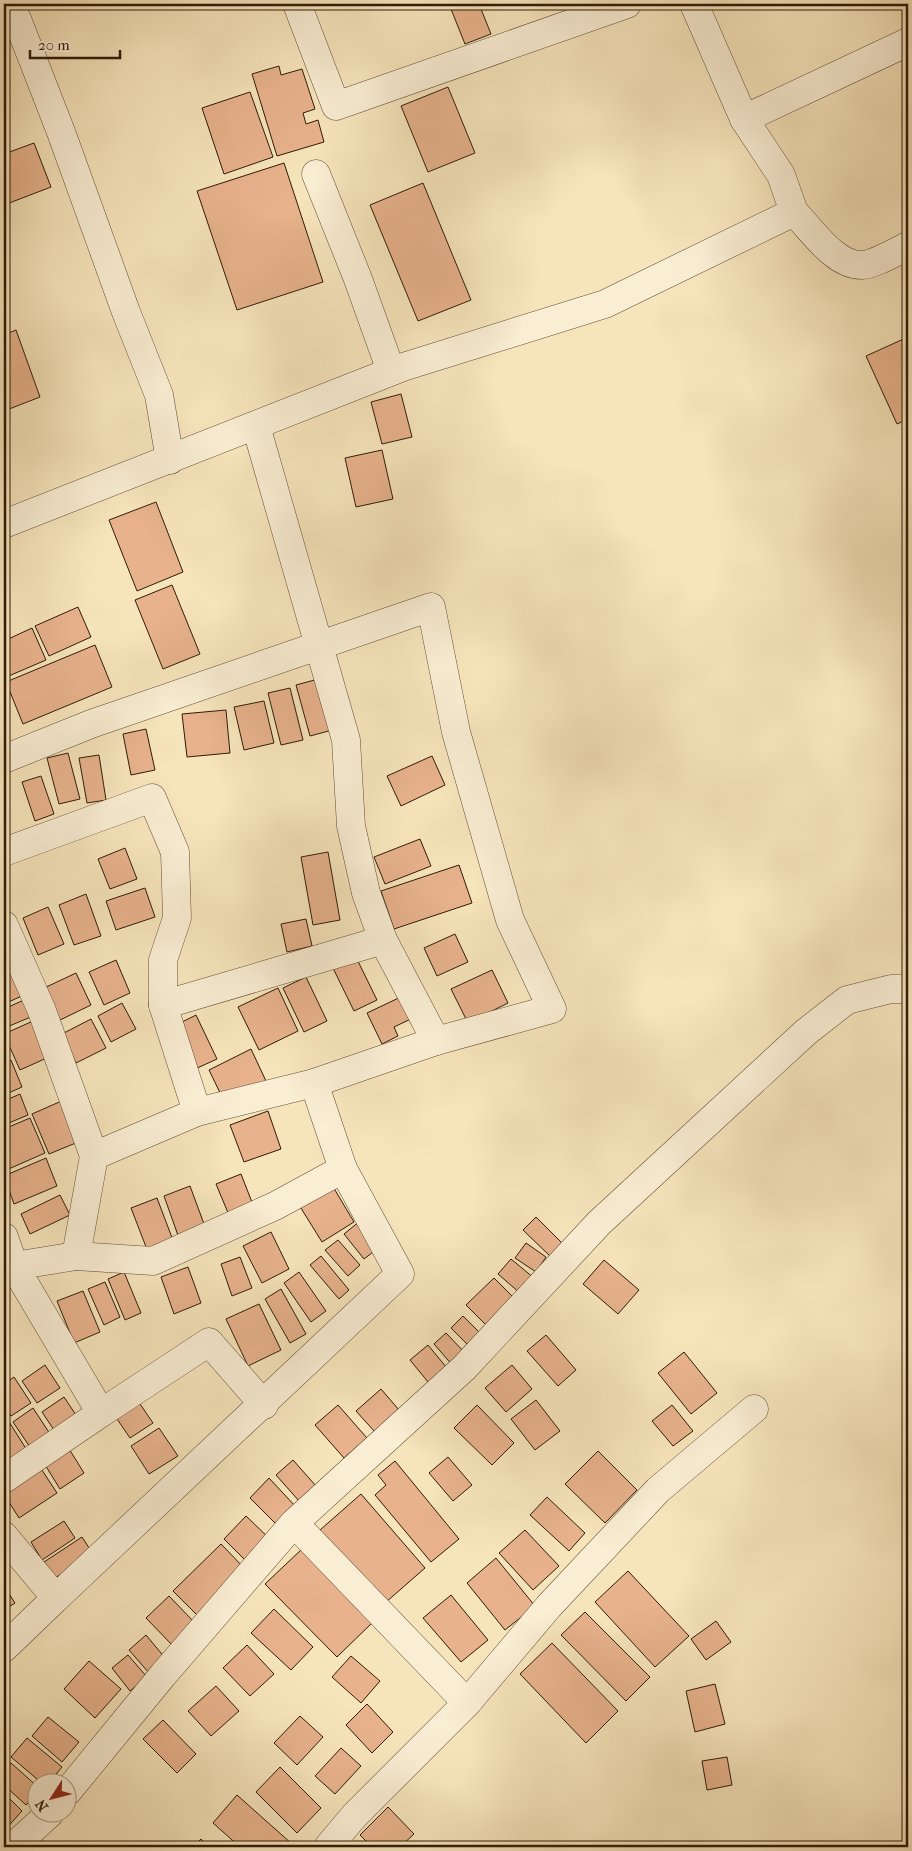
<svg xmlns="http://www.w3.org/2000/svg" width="912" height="1851" font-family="'IM FELL French Canon',serif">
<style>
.building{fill:#e7b28c;stroke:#2f1b08}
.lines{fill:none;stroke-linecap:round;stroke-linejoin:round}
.minor-casing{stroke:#614d35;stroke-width:29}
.minor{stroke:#f9edd3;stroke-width:28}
</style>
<rect width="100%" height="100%" fill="#f6e4bb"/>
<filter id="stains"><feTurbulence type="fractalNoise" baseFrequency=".004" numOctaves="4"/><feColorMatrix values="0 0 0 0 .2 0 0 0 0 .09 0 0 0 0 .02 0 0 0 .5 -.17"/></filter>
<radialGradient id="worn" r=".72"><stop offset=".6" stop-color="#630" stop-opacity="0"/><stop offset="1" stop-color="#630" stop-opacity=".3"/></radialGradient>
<g class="building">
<path d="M449 4H479L491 34 465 44Z"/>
<path d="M279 66 281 75 302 69 315 109 303 113 306 124 318 120 324 142 277 156 252 74Z"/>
<path d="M448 87 475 153 428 172 401 106Z"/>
<path d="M250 92 273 157 224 174 202 108Z"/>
<path d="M34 143 51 187 4 205V154Z"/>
<path d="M284 163 323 282 237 310 197 191Z"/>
<path d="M423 183 471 300 418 321 370 205Z"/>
<path d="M4 313 10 327 4 330Z"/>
<path d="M16 330 40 397 4 411V335Z"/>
<path d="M908 337V419L897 424 866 356Z"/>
<path d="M401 394 412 437 382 444 371 402Z"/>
<path d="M382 450 393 499 356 507 345 458Z"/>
<path d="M156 502 183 572 137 591 109 520Z"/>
<path d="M172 585 200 654 163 669 135 600Z"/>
<path d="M78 607 91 637 49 656 35 626Z"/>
<path d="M32 628 46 660 4 678V641Z"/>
<path d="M95 645 112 687 23 724 6 682Z"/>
<path d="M322 678 336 729 310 736 296 685Z"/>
<path d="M290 688 303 740 281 745 268 693Z"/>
<path d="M264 701 274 743 244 750 234 707Z"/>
<path d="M226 710 230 753 187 757 182 714Z"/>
<path d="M146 729 155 770 131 775 123 734Z"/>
<path d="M68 753 80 799 59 804 47 758Z"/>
<path d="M99 755 106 800 87 803 79 758Z"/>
<path d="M432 756 445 785 401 806 387 776Z"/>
<path d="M41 776 54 814 35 821 22 782Z"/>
<path d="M420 839 431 866 385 884 374 857Z"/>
<path d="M125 848 137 879 110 889 98 859Z"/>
<path d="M328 852 340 920 313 925 301 857Z"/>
<path d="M459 865 472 903 394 929 381 891Z"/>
<path d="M145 888 155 917 116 930 106 901Z"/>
<path d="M86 894 101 936 74 945 59 905Z"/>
<path d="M48 907 64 944 38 955 23 918Z"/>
<path d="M306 919 312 946 287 952 281 924Z"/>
<path d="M455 934 468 962 437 976 424 948Z"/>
<path d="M354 953 377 1000 354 1011 331 964Z"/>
<path d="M4 956 24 995 4 1004Z"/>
<path d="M116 960 130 993 104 1005 89 972Z"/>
<path d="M492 970 508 1003 468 1023 451 989Z"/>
<path d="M76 973 91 1005 58 1021 42 989Z"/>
<path d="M306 977 327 1021 304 1032 283 988Z"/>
<path d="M278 988 298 1031 259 1050 238 1007Z"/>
<path d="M405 995 415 1017 394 1027 398 1036 382 1044 367 1013Z"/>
<path d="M26 999 33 1016 7 1027 4 1021V1009Z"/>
<path d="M122 1003 136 1029 111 1042 98 1016Z"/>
<path d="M196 1015 217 1059 195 1069 174 1026Z"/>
<path d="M91 1019 106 1048 76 1063 62 1034Z"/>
<path d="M33 1021 49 1057 20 1070 4 1034Z"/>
<path d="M251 1049 266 1081 224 1101 209 1070Z"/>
<path d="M11 1060 22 1087 4 1095V1063Z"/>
<path d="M20 1094 28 1115 4 1125V1101Z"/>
<path d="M66 1099 83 1140 49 1154 32 1114Z"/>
<path d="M268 1111 281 1149 244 1162 230 1125Z"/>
<path d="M30 1118 45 1153 4 1171V1129Z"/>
<path d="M46 1158 57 1186 14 1204 4 1176Z"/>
<path d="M241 1174 255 1210 231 1220 216 1184Z"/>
<path d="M332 1185 354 1222 322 1242 299 1205Z"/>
<path d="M190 1186 207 1232 180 1241 164 1196Z"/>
<path d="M60 1195 70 1215 30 1234 21 1214Z"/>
<path d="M157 1198 174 1243 148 1252 131 1208Z"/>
<path d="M536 1217 565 1246 553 1259 523 1230Z"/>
<path d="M360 1221 381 1246 364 1259 344 1234Z"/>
<path d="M271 1232 289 1269 262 1283 243 1246Z"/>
<path d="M338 1240 360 1265 348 1276 325 1250Z"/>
<path d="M526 1243 546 1257 536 1272 515 1258Z"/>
<path d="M321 1256 349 1290 339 1299 310 1265Z"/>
<path d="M240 1257 252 1288 232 1296 221 1264Z"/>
<path d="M511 1259 534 1278 521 1294 498 1274Z"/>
<path d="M604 1260 639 1290 618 1314 583 1284Z"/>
<path d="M188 1267 201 1303 174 1314 161 1277Z"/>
<path d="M124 1272 141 1313 125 1320 108 1279Z"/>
<path d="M299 1272 326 1311 311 1322 284 1283Z"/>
<path d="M494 1278 515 1299 488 1327 466 1305Z"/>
<path d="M105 1282 120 1317 104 1325 88 1289Z"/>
<path d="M281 1289 306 1334 290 1343 265 1299Z"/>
<path d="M83 1291 100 1332 74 1343 57 1301Z"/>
<path d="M259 1304 281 1350 248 1366 226 1319Z"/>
<path d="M463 1316 482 1335 470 1347 451 1328Z"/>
<path d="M446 1333 467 1355 454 1367 434 1344Z"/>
<path d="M546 1335 576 1370 558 1386 527 1351Z"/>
<path d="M428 1345 451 1373 433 1388 410 1360Z"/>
<path d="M684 1352 717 1393 691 1414 658 1373Z"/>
<path d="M45 1365 60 1388 37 1403 22 1381Z"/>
<path d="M512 1365 532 1389 506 1412 485 1388Z"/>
<path d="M14 1377 31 1403 11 1416 4 1406V1384Z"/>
<path d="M381 1389 399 1410 375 1432 356 1411Z"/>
<path d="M64 1397 80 1421 58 1436 42 1412Z"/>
<path d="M136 1398 153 1423 130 1438 113 1413Z"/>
<path d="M536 1400 560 1431 535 1450 511 1419Z"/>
<path d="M338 1405 367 1438 344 1458 315 1425Z"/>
<path d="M477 1405 514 1443 492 1465 454 1428Z"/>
<path d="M672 1405 693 1431 673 1446 652 1421Z"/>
<path d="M33 1408 54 1440 34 1453 13 1422Z"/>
<path d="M6 1417 30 1455 4 1473V1419Z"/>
<path d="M159 1428 178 1456 149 1474 131 1446Z"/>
<path d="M66 1444 84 1473 60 1489 42 1460Z"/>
<path d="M598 1451 637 1490 605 1523 565 1484Z"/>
<path d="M448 1457 472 1485 453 1501 429 1473Z"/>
<path d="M293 1460 316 1486 299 1501 276 1475Z"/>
<path d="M395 1461 459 1539 431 1562 375 1495 386 1485 378 1475Z"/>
<path d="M38 1464 57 1493 19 1518 4 1494V1486Z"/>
<path d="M269 1478 296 1507 277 1525 250 1498Z"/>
<path d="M361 1494 425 1568 385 1603 320 1530Z"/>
<path d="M547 1497 585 1533 569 1551 530 1515Z"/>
<path d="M246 1516 271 1540 248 1563 224 1539Z"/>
<path d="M64 1521 75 1538 42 1560 31 1542Z"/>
<path d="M525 1530 559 1566 533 1590 499 1553Z"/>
<path d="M82 1537 93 1554 55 1578 44 1562Z"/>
<path d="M221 1544 248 1572 201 1619 173 1591Z"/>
<path d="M303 1548 374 1621 337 1657 265 1584Z"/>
<path d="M496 1558 535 1606 505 1630 467 1583Z"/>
<path d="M628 1571 689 1636 655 1667 595 1602Z"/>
<path d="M4 1586 15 1603 4 1610Z"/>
<path d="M451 1595 488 1640 461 1662 423 1618Z"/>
<path d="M169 1596 195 1623 173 1646 146 1618Z"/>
<path d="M274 1609 313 1647 291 1670 251 1633Z"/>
<path d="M585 1612 650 1677 626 1701 561 1635Z"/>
<path d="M716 1621 731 1642 706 1660 691 1639Z"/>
<path d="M146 1635 166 1659 149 1673 129 1650Z"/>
<path d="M552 1643 618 1711 586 1743 520 1674Z"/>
<path d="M247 1645 274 1674 250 1696 223 1668Z"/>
<path d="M128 1655 147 1677 130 1691 112 1668Z"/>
<path d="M351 1656 380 1681 361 1703 332 1677Z"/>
<path d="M89 1661 121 1689 95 1718 64 1689Z"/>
<path d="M715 1684 725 1724 695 1732 686 1691Z"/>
<path d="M216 1686 239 1711 211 1736 188 1711Z"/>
<path d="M367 1704 393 1732 372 1753 346 1725Z"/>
<path d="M300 1716 323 1737 297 1765 274 1743Z"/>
<path d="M48 1717 79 1742 62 1762 32 1736Z"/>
<path d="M163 1720 196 1754 177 1773 143 1739Z"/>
<path d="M27 1738 62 1767 48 1784H43L11 1757Z"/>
<path d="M341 1748 361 1766 335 1794 315 1776Z"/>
<path d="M727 1757 732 1785 707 1790 702 1761Z"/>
<path d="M11 1763 38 1787V1792L26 1805 4 1785V1771Z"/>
<path d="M280 1767 321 1808 297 1833 256 1792Z"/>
<path d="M4 1793 22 1811 4 1831Z"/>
<path d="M237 1795 292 1844 289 1847H240L213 1823Z"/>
<path d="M388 1807 414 1834 400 1847H372L360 1835Z"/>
<path d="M201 1839 208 1847H193Z"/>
</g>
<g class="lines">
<g class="minor-casing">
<g id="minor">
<path d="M297 4 336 106 627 4"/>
<path d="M17 19 61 132 126 312 159 395 170 460"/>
<path d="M744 119 908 42"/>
<path d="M316 174 358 279 391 371"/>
<path d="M794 212C812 230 835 266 862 265 873 265 897 251 908 246"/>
<path d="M4 524 403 367 605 304 794 212 781 175 744 119 694 4"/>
<path d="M4 759 91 724 431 607 456 732 510 920 552 1009 436 1041"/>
<path d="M4 852 152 798 175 852 177 918 163 960V1005"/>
<path d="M4 925 42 1011 94 1156 76 1256 14 1266 101 1413 4 1479"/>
<path d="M197 1112 314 1083 436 1041 383 940"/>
<path d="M94 1156 197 1112 163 1005 383 940 366 893 351 826 346 740 256 426"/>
<path d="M4 1237 14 1266 4 1269"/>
<path d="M76 1256 153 1261 275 1206 343 1169 314 1083"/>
<path d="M101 1413 209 1342 264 1405"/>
<path d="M294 1523 467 1703"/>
<path d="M4 1536 56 1598 4 1648"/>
<path d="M56 1598 400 1274 343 1169"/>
<path d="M68 1791 163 1675 294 1523 464 1368 599 1223 806 1032 847 1000 891 989H908"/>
<path d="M13 1847 49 1814"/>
<path d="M328 1847 354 1816 467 1703 549 1606 658 1490 754 1409"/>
</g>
</g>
<use href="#minor" class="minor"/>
</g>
<rect width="912" height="1851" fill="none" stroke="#f6e4bb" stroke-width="20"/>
<rect x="5" y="5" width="902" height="1841" fill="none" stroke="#2f1b08" stroke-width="2.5"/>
<rect x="10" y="10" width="892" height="1831" fill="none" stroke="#2f1b08"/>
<g transform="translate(52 1798) rotate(234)"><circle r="24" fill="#f9edd3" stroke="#a89982"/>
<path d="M0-4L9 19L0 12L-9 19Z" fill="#8f2418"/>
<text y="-8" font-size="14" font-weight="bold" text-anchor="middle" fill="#2f1b08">N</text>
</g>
<path d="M30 50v8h90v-8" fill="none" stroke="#2f1b08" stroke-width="2.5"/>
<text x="38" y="50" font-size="15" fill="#2f1b08" stroke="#f9edd3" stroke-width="4" paint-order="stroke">20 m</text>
<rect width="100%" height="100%" filter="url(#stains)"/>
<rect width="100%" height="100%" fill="url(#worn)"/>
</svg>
